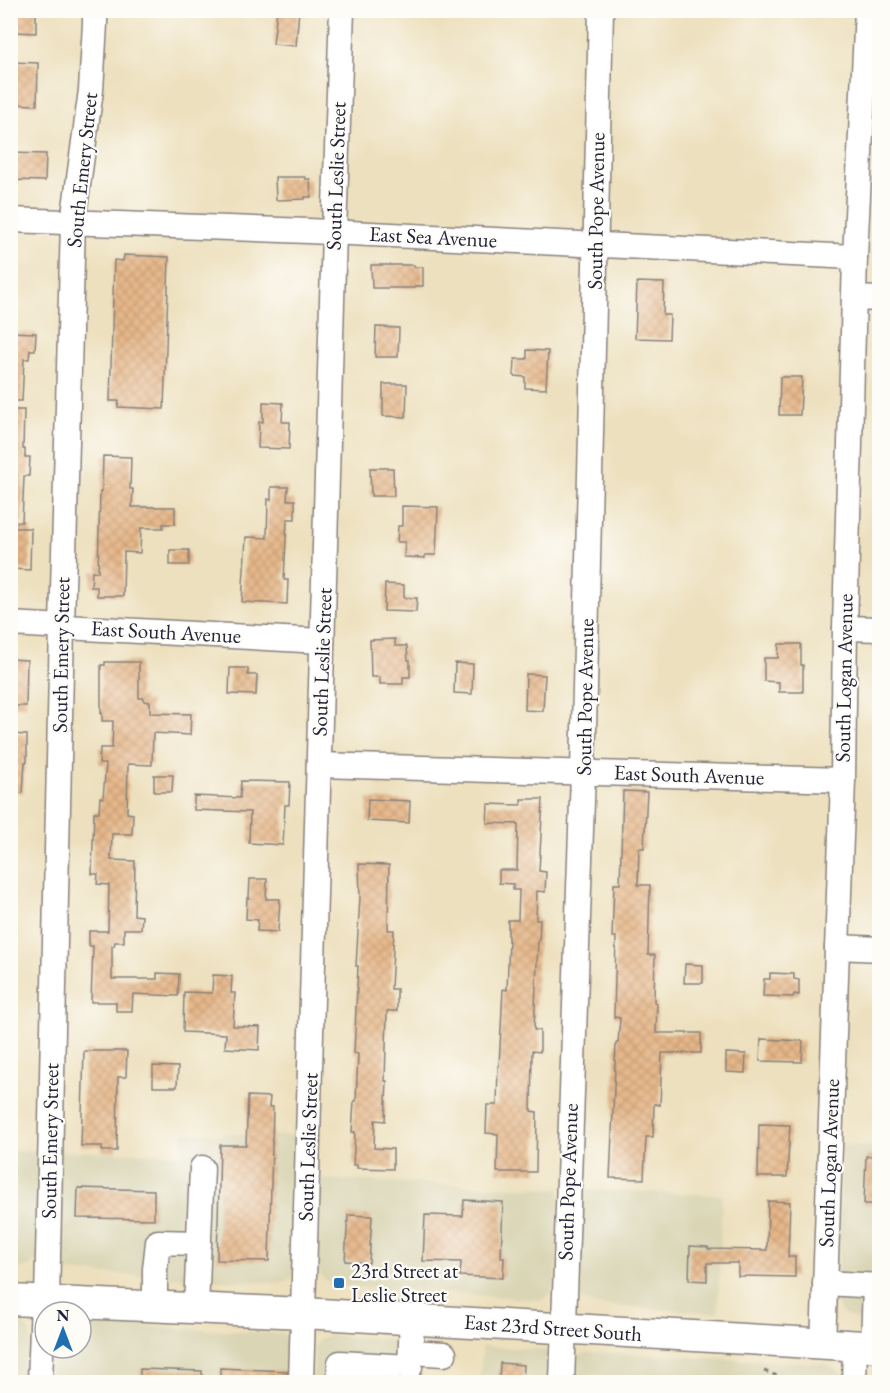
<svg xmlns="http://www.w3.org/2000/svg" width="890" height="1393" font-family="'EB Garamond',serif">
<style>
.built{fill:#dad5b5}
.building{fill:url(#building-cross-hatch)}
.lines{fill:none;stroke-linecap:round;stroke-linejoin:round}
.minor-casing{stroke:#88817c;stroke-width:27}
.major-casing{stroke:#88817c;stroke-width:33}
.path{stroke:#88817c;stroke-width:3;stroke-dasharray:4.5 4.5;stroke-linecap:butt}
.minor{stroke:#fff;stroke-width:24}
.major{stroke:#fff;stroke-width:30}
.poi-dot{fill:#1f6fb2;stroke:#fdfcf7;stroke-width:2}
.labels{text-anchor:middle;stroke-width:4.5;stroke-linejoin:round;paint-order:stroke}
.street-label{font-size:21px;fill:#22223b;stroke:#fdfcf7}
.poi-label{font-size:21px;fill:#22223b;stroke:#fdfcf7;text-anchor:start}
</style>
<defs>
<pattern id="building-cross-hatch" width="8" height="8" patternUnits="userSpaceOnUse" patternTransform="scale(1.5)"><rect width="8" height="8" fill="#e6b789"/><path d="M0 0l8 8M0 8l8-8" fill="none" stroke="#c59d77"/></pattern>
</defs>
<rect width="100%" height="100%" fill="#fdfcf7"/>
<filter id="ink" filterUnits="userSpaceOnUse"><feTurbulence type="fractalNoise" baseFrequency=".0167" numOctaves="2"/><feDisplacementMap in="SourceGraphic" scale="12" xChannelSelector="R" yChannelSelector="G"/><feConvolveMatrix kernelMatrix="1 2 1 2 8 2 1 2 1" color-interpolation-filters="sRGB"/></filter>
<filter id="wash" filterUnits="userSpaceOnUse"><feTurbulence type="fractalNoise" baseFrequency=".008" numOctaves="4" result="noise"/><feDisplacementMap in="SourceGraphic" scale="24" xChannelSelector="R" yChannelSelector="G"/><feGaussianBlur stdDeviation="1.35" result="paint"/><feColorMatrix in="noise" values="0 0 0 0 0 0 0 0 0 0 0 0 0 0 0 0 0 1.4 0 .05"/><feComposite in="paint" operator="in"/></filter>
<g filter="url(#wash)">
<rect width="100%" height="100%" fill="#ede0be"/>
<g class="built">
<path d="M182 1133 304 1136 298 1267 292 1277 280 1283 68 1272 59 1264 56 1151 182 1154Z"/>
<path d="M842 1145 879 1147V1320L854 1319 843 1314 837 1304Z"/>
<path d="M10 1150 40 1151 38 1258 29 1267 12 1270H10Z"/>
<path d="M320 1179 560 1189 557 1276 552 1292 543 1300 334 1285 323 1278 317 1269Z"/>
<path d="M575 1189 722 1195 718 1313 596 1305 582 1300 573 1286Z"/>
<path d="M10 1323H22L31 1333 29 1382H11Z"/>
<path d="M81 1323 283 1334 293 1343 294 1382H50L51 1348H81Z"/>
<path d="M328 1335 419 1342 418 1382H313L314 1348 318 1340Z"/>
<path d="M482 1346 546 1350 552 1358V1382H480Z"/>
<path d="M590 1352 825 1364 840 1372 844 1382H573L574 1364 576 1360 579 1355Z"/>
</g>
<g id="blocks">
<g class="building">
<path d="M277 10H299L296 46 273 44Z"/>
<path d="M15 11H36V33L14 32Z"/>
<path d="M11 62 38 63 37 105 10 104Z"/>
<path d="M10 153 46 154 45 181 10 180Z"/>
<path d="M275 177H305V179H310L311 197H305V199L276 200Z"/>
<path d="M124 255 169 257 164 409 118 407 119 401H110L114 260 123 261Z"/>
<path d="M371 265H414V267H423V286H415V288H372Z"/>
<path d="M637 282 664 283 663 315H670L669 339 635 338Z"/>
<path d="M376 327 399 328 398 357H375Z"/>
<path d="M10 332 36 333 35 350H30L29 359H24L22 401H10Z"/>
<path d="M527 350 548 351 546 389 525 388V377L514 376 515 359H527Z"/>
<path d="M780 377H802L800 415H779Z"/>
<path d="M383 384H407L406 417 383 416Z"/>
<path d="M263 402 283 403 282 422H290L289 449 258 448 259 422H263Z"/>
<path d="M10 410H24L23 449H25V457H30L29 476H24L22 522H10Z"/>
<path d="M103 456 131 457 130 489H133L132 507H175V524H163V528H141L140 553 124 552 123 596H97V587H91L92 571 98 572 100 491H102Z"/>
<path d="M370 468H393L394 496H371Z"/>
<path d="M271 487H288L287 500H295V519H287L284 580H288L287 604 242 602 246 537 267 538 268 499 271 500Z"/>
<path d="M402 506 438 507 436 555H425V558L404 557 405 542H397L398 526H402Z"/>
<path d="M10 528H31L30 570 10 569Z"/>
<rect x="170" y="550" width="19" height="15"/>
<path d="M385 584 404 585V598H417L416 612 384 611Z"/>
<path d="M395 639V646H407L408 660H410V677H403V684H380V677H371L370 640Z"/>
<path d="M779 644H801V665H803V692H779V682L764 681V658H778Z"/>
<path d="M10 659 27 660 26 706H10Z"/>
<path d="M105 662H139V698H144V701L150 702V713L191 714 190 735 153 733 152 765 128 764 127 813 133 814 132 834H112L111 860 135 861 134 915 142 916 141 929H124V942H115L114 946H112V979H157V973L179 974 178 996 133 994 132 1011H116V1002H91L93 946H89V931H108L109 885 97 884 98 874H92L94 812H99L100 797 103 798 106 764H99L100 748H112L113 721H102V713H101V665H105Z"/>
<path d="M455 663 473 664 472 694 454 693Z"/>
<path d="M230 668H248V675H257L256 695 229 694Z"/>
<path d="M526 674 545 675 543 711 525 710Z"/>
<path d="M10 734 27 735V762H25L23 793 10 792Z"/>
<path d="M154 775H173L172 792H154Z"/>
<path d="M241 781 290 782 289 805H285L283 845 249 843 250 812 194 810V796L240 798Z"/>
<path d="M623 791 647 792 644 848H639L638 885H650L648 955H655L654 1002 657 1003 656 1033H701V1053H662L660 1105 654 1104 653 1137H646L644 1179 610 1178 616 1043H618L620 1018 614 1017 616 937H612L614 884H620Z"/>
<path d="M368 799 410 801 409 823 367 821Z"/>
<path d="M521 799H543L539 871 546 872 545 892 537 891 536 920H540L539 941H538L534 1030H540V1052L532 1051 531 1111 537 1112 536 1172H497L498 1134 486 1133 487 1105H497L498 1066H499L503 989 507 990 509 941H508V920H518L519 890H513V884L499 883V870H517L518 824 487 823 488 804 521 805Z"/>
<path d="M359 864 389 865 388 930H394L391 989H397V1011H387L385 1081H387L385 1121 375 1120 374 1148 393 1149V1169L357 1168V1165H353L355 1132H352L354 1101H356L358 1054 354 1053 358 966H356L360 897Z"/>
<path d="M250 879H267L266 899H280L278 932 257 931 258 920 246 919 247 898H249Z"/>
<path d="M685 964 703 965V983H684Z"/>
<path d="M770 973 794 974V979L799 980V995L794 994 793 997 763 996 764 979H770Z"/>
<path d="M213 975 232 976 231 993H235L233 1026 260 1027 259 1050 225 1048 226 1034 183 1032 184 992 212 993Z"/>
<path d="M761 1039 803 1041 802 1062 760 1061Z"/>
<path d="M84 1051H127L126 1077H118L117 1151H102V1146H81Z"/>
<path d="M726 1053 746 1054 745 1073 726 1072Z"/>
<path d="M153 1066 178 1067 177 1087H153Z"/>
<path d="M248 1096 270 1097 269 1107H273L269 1261 217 1260 220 1145H246Z"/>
<path d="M759 1124 790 1125 787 1177H758Z"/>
<path d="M866 1156H879V1204H864Z"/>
<path d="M78 1188 154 1190V1219L77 1218Z"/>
<path d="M464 1200 503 1202 501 1258H504L503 1278 460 1276 461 1262 423 1261 425 1215 463 1216Z"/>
<path d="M768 1201 790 1202 788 1257H795V1277L738 1276V1263H707V1281L689 1280 690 1246 708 1247V1249L767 1250Z"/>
<path d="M348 1215 372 1216 369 1263 345 1261Z"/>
<path d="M500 1363 524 1365 523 1383H499Z"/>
<path d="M220 1368 287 1371V1383H220Z"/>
<path d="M140 1369 202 1371V1383H140Z"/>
</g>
</g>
</g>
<g filter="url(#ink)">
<use href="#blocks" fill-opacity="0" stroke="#88817c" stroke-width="1.5"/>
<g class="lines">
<g class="minor-casing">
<g id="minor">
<path d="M10 220 308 231 855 257"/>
<path d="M854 298 880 299"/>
<path d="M10 624 322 641"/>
<path d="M845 628 880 629"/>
<path d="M319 765 843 780"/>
<path d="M837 947 880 949"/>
<path d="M825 1283 880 1286"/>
<path d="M47 1301 62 626 73 222 91 90 95 24V10"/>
<path d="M155 1306V1269L158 1242 199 1243"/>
<path d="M196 1308 202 1168"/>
<path d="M823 1345 843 780 845 628 855 257 867 10"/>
<path d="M873 1347 875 1285"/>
<path d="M411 1352 444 1354"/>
<path d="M40 1382 43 1301"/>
<path d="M301 1382 334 232 342 10"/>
<path d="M339 1382 340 1363 410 1367 412 1319"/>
<path d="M562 1382 583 772 601 10"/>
<path d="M854 1382 855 1346"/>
</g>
</g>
<g class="major-casing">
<path id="major" d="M10 1300 303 1313 880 1347"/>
</g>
<path class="path" d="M764 1371 783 1378 836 1380"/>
<use href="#minor" class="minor"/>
<use href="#major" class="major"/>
</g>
</g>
<rect class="poi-dot" x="333" y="1277" width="12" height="12" rx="3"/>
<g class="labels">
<g class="street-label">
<text transform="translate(82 170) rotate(-84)" y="7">South Emery Street</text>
<text transform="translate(336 176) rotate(-88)" y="7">South Leslie Street</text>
<text transform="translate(596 211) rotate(-89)" y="7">South Pope Avenue</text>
<text transform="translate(433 237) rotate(3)" y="7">East Sea Avenue</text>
<text transform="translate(166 632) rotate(3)" y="7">East South Avenue</text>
<text transform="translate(61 655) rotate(-89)" y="7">South Emery Street</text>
<text transform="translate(322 662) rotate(-88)" y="7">South Leslie Street</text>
<text transform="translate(844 678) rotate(-89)" y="7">South Logan Avenue</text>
<text transform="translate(585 697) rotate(-89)" y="7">South Pope Avenue</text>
<text transform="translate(689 775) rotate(2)" y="7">East South Avenue</text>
<text transform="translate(50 1141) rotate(-89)" y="7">South Emery Street</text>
<text transform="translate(308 1147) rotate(-88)" y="7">South Leslie Street</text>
<text transform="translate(829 1163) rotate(-88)" y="7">South Logan Avenue</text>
<text transform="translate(568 1182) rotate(-88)" y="7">South Pope Avenue</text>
<text transform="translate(553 1328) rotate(4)" y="7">East 23rd Street South</text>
</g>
<g class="poi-label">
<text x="351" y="1278">23rd Street at<tspan x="351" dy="24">Leslie Street</tspan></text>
</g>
</g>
<rect width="890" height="1393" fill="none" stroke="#fdfcf7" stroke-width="36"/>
<g transform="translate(63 1330)"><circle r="28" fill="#fdfcf7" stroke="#a5a5ac" stroke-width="1.5"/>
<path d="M0-4.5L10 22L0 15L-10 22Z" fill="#1f6fb2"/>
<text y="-9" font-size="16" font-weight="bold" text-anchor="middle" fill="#22223b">N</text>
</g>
</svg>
